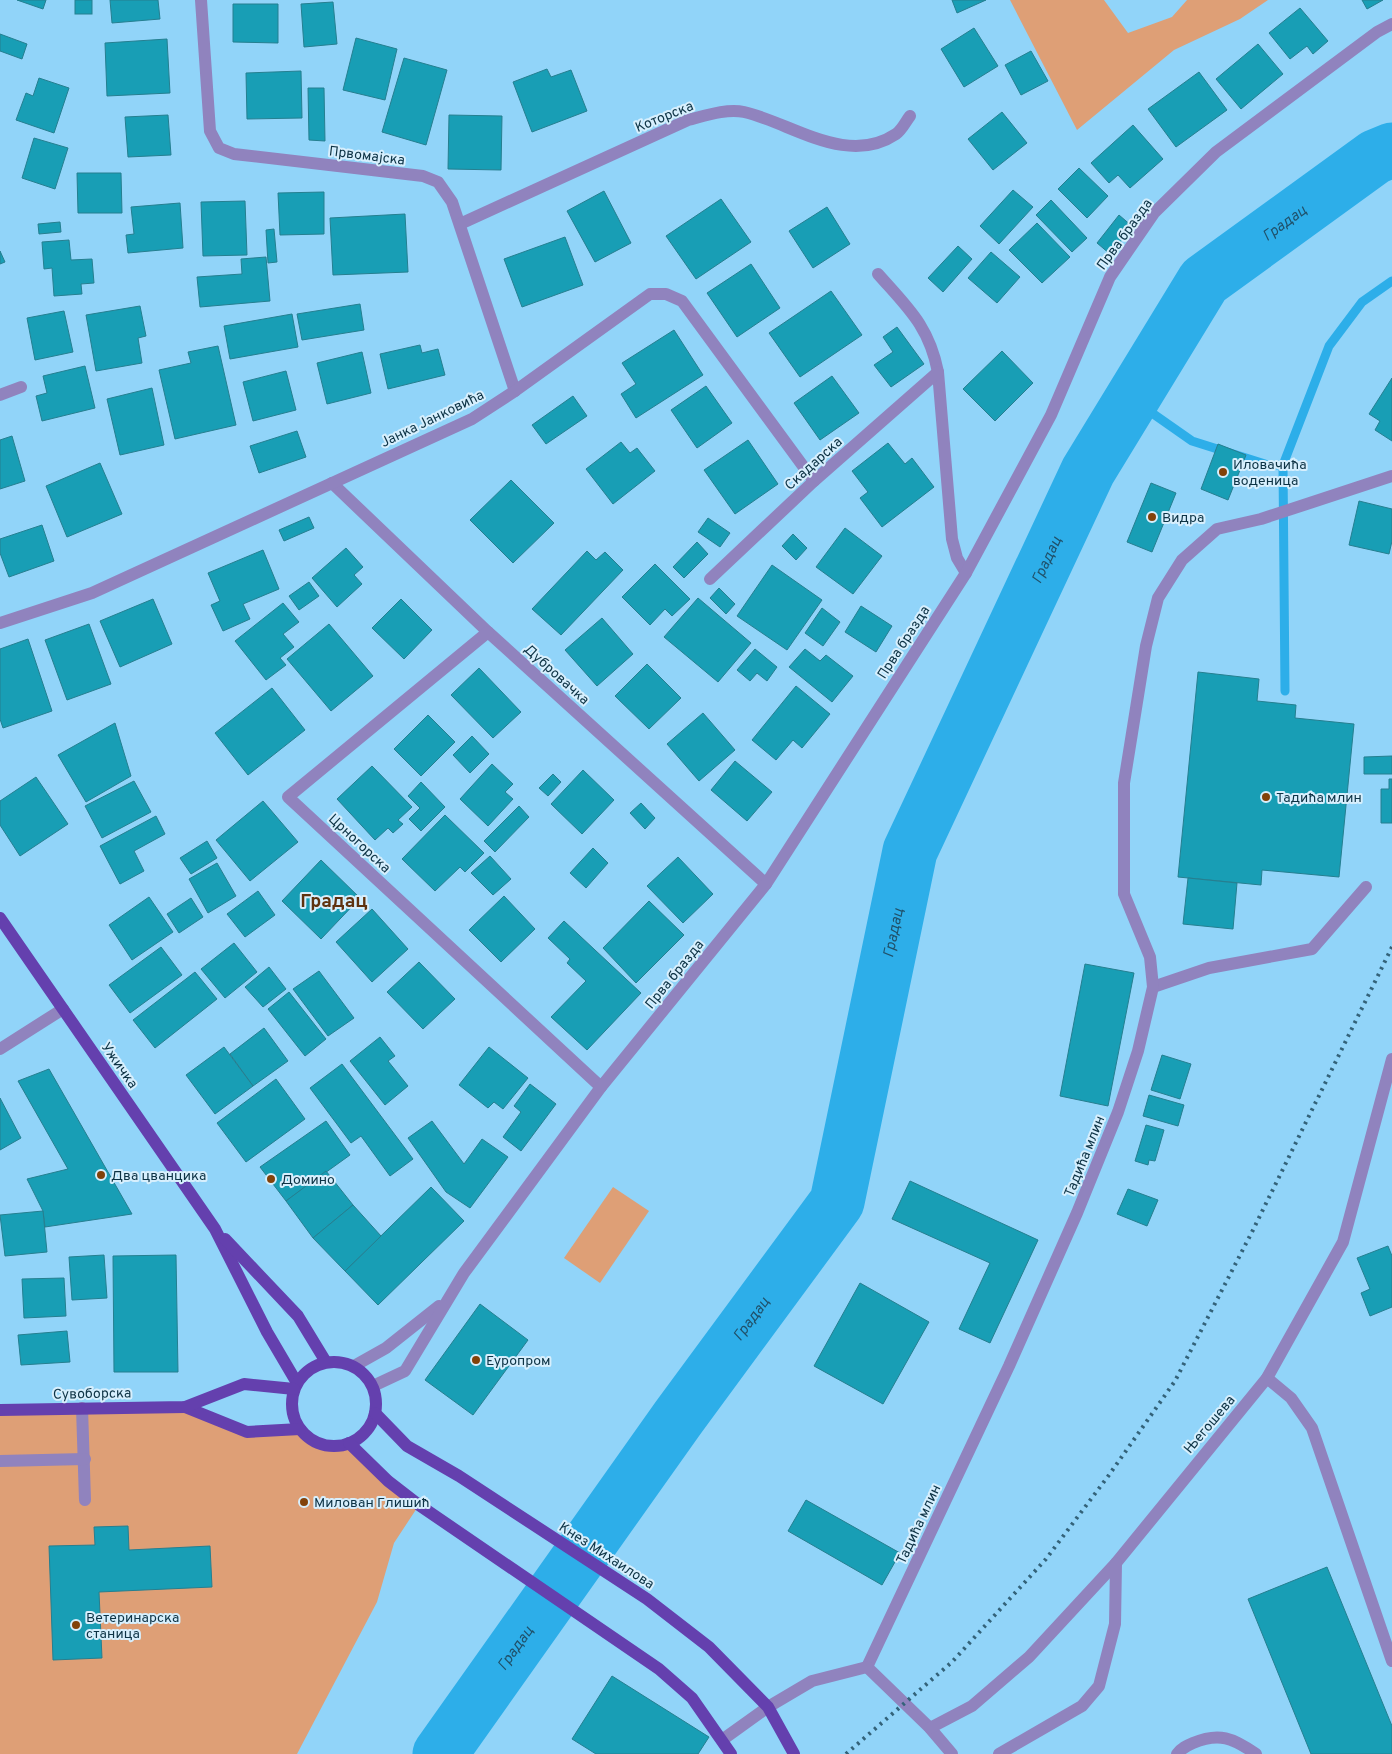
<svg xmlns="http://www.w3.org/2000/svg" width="1392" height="1754" font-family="Overpass,sans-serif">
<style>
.green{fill:#de9f76}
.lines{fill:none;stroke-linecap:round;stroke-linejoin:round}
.stream{stroke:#2daee9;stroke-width:9}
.river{stroke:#2daee9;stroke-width:55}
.building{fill:#189eb5;stroke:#257f90}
.minor{stroke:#9083be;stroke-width:12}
.major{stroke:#6440ae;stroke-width:12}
.rail{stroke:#336279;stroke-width:4;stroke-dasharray:2.5 5;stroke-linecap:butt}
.poi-dot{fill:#82420a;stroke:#d7effd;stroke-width:2}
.labels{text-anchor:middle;stroke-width:4;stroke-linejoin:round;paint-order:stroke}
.street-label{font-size:14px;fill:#0d3345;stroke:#d7effd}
.poi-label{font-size:14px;fill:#0d3345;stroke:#d7effd;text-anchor:start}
.water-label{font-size:15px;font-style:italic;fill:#20516a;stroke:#d7effd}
.district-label{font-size:19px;font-weight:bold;fill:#5f320f;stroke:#d7effd}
</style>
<rect width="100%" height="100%" fill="#91d4f9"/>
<g class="green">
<path d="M1010 0H1104L1128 33 1172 17 1187 0H1268L1240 19 1174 50 1077 130Z"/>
<path d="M613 1187 649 1211 600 1283 564 1258Z"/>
<path d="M185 1407 247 1432 300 1429C315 1443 329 1447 349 1443L419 1505 394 1543 377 1602 297 1754H0V1410Z"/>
</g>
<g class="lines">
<g class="stream">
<path d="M1132 399 1192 441 1265 464"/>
<path d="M1276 465H1283L1329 346 1362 302 1392 281"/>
<path d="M1283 465 1285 691"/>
</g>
<path class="river" id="s1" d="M440 1754 678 1418 837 1202 910 851 1088 471 1204 281 1375 157 1392 150"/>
</g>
<g class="building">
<path d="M17 0H46L43 9Z"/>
<rect x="75" y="0" width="17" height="14"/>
<path d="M110 0H158L160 19 112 23Z"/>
<path d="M952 0H986L957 13Z"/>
<path d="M1362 0H1383L1367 9Z"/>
<path d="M333 2 337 44 304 47 301 4Z"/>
<path d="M233 4H278V43L233 42Z"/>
<path d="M1300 8 1328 41 1313 54 1307 46 1290 59 1269 33Z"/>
<path d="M974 28 998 66 964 87 941 49Z"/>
<path d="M0 34 27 44 22 59 0 51Z"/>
<path d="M356 38 397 49 385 100 343 90Z"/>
<path d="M167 39 170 93 107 96 105 43Z"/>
<path d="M1258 44 1283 74 1241 109 1216 79Z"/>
<path d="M1031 51 1048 81 1021 95 1005 65Z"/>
<path d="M404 58 447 70 426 145 382 132Z"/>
<path d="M547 69 551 77 571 70 587 111 532 132 513 82Z"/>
<path d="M301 71 302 118 247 119 246 73Z"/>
<path d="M1199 72 1227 110 1176 147 1148 109Z"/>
<path d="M39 78 69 88 54 133 16 120 26 93 33 96Z"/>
<path d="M308 88H324L325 141 309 140Z"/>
<path d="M1002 112 1027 143 993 170 968 139Z"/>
<path d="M168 115 171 155 128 157 125 117Z"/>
<path d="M449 115 502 116 501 170 448 169Z"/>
<path d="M1133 125 1163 159 1130 188 1118 175 1109 183 1091 163Z"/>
<path d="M34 138 68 148 55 189 22 178Z"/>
<path d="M1079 168 1108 196 1087 218 1058 189Z"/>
<path d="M77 173H121L122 213H78Z"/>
<path d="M1013 190 1033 207 999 244 980 226Z"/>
<path d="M604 191 631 243 595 262 567 211Z"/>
<path d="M324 192V234L280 235 278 193Z"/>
<path d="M721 199 751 242 696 279 666 236Z"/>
<path d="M1051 200 1087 238 1072 252 1036 215Z"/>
<path d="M245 201 247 255 203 256 201 202Z"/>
<path d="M180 203 183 248 128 253 126 235 134 234 131 207Z"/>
<path d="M827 207 850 244 813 268 789 231Z"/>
<path d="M405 214 408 272 333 275 330 218Z"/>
<path d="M1119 215 1133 227 1110 254 1097 243Z"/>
<path d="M60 222 61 232 39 234 38 224Z"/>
<path d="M1037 223 1070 257 1042 283 1009 250Z"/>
<path d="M274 229 277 262 268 263 266 230Z"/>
<path d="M565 237 583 285 522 307 504 259Z"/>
<path d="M69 240 71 260 92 259 94 283 81 284 82 294 54 296 52 268 44 269 42 242Z"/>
<path d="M958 246 972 259 943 292 928 278Z"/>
<path d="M0 251 5 262 0 264Z"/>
<path d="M991 252 1020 277 997 303 968 278Z"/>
<path d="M266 257 270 301 200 307 197 277 242 274 241 259Z"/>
<path d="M751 264 780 308 737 337 707 293Z"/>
<path d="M831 291 862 335 800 377 769 333Z"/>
<path d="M360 304 364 330 302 340 297 314Z"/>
<path d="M140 306 146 336 138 338 142 363 96 371 86 315Z"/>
<path d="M64 311 73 352 35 360 27 318Z"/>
<path d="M292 314 298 347 230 359 224 326Z"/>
<path d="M897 327 924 364 891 387 874 365 893 352 883 337Z"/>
<path d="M674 330 703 375 636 418 621 394 636 384 622 363Z"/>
<path d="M420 345 422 353 438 349 445 375 388 389 380 354Z"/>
<path d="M218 346 236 425 175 439 159 370 191 363 188 352Z"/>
<path d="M1002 351 1033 383 995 421 963 389Z"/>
<path d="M362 352 371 393 327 404 317 363Z"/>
<path d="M85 366 95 408 42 421 36 396 47 393 43 376Z"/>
<path d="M286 371 296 410 253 421 243 382Z"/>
<path d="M832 376 859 413 820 440 794 403Z"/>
<path d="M1392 378V441L1375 430 1380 421 1369 414Z"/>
<path d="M706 386 732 423 697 448 671 410Z"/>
<path d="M152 388 164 445 120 455 107 399Z"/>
<path d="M573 396 587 416 546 444 532 425Z"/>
<path d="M297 431 306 457 259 473 250 446Z"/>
<path d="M12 436 25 481 0 489V440Z"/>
<path d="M748 440 778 484 735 514 704 470Z"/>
<path d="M621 442 630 453 637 448 655 471 613 504 586 469Z"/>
<path d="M888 443 905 464 912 458 934 487 882 527 860 498 868 492 852 471Z"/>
<path d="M1218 444 1246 455 1228 500 1201 489Z"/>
<path d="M100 463 122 514 67 537 46 486Z"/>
<path d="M511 480 554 523 513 563 470 520Z"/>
<path d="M1151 483 1176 493 1152 552 1127 542Z"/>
<path d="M1359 501 1392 509V541L1389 554 1349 545Z"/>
<path d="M309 517 314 528 284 541 279 530Z"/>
<path d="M708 518 730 533 720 547 698 532Z"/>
<path d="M42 525 54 561 9 577 0 553V539Z"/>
<path d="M845 528 882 556 853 594 816 567Z"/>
<path d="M793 534 807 548 796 560 782 546Z"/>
<path d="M697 542 708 554 684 578 673 567Z"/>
<path d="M346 548 363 567 354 575 362 584 337 607 312 578Z"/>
<path d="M263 550 279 589 243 604 250 619 223 631 211 605 220 601 208 573Z"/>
<path d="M587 551 596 560 605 552 623 570 561 635 532 609Z"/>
<path d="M655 564 690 599 672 616 665 609 650 625 622 597Z"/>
<path d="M772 565 822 600 787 650 737 616Z"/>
<path d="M309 582 319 596 299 610 289 596Z"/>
<path d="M719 588 735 604 726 614 710 598Z"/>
<path d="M698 598 751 643 718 682 664 637Z"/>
<path d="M153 599 172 644 120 667 100 621Z"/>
<path d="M401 599 432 630 404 659 372 628Z"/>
<path d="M283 603 299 622 283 634 294 647 280 658 286 665 266 680 235 641Z"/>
<path d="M861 606 892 626 876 652 845 632Z"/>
<path d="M822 608 840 622 823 646 805 633Z"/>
<path d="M602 618 633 654 597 686 565 650Z"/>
<path d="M89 624 111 684 67 700 45 640Z"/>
<path d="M329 624 373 676 331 711 287 659Z"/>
<path d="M28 639 52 711 3 728 0 719V649Z"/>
<path d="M755 649 777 667 767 681 757 673 750 681 737 670Z"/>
<path d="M805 649 820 661 826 655 853 676 832 702 789 667Z"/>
<path d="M647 664 681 698 649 729 615 696Z"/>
<path d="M479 668 521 712 493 738 451 695Z"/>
<path d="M1198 672 1259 679 1257 701 1296 705 1295 718 1354 724 1339 877 1262 870 1261 885 1178 877Z"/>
<path d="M796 686 830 714 802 748 793 740 776 760 752 740Z"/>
<path d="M272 688 305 730 248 775 215 733Z"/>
<path d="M703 713 735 750 699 781 667 744Z"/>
<path d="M428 715 455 742 421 776 394 749Z"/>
<path d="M115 723 131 776 86 802 58 755Z"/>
<path d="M472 736 489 754 470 773 453 755Z"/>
<path d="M1392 756V774H1364V757Z"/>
<path d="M735 761 772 792 747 821 711 790Z"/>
<path d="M492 764 513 784 505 792 513 799 488 826 460 799Z"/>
<path d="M372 766 412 807 398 820 403 824 393 833 388 828 375 840 337 799Z"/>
<path d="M583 770 614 800 582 834 551 804Z"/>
<path d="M553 774 561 782 548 796 539 788Z"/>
<path d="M36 777 68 824 20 856 0 825V801Z"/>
<path d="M1389 779H1392V823H1381V789H1389Z"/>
<path d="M134 781 151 812 102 838 85 806Z"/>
<path d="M421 782 445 807 421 831 409 819 420 808 408 796Z"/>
<path d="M263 801 298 842 250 881 216 840Z"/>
<path d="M641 803 655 818 645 829 630 813Z"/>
<path d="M519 806 529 817 495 852 484 841Z"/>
<path d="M445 815 484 853 465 872 460 867 435 891 402 859Z"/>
<path d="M156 816 165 834 134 851 144 871 120 884 100 846Z"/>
<path d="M207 841 217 858 191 874 180 858Z"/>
<path d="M593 848 608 863 586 888 570 873Z"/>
<path d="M490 856 511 879 493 895 471 873Z"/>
<path d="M678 857 713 894 683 923 647 886Z"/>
<path d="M321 860 360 898 321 939 282 901Z"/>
<path d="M217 863 236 896 208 913 189 879Z"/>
<path d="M1188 878 1237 883 1233 929 1183 924Z"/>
<path d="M258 891 275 915 245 937 227 914Z"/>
<path d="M504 896 535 929 501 962 469 930Z"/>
<path d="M149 897 173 932 132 960 109 925Z"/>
<path d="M191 898 203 917 179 933 167 914Z"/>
<path d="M649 901 684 935 636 983 603 948Z"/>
<path d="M372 909 408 949 372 982 336 942Z"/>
<path d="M564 921 641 993 587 1050 551 1017 586 981 567 963 570 959 548 938Z"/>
<path d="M234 943 257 972 225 998 201 969Z"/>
<path d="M161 947 182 975 130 1013 109 985Z"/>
<path d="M419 962 455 999 423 1029 387 992Z"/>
<path d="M1085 964 1134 973 1108 1106 1060 1096Z"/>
<path d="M269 967 286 989 263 1007 245 987Z"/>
<path d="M319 971 354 1018 328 1036 293 989Z"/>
<path d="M195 972 217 999 155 1048 133 1020Z"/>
<path d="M289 992 326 1039 305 1056 268 1009Z"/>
<path d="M264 1028 288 1061 253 1086 230 1054Z"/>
<path d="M380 1037 395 1056 388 1061 408 1086 385 1105 350 1061Z"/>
<path d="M224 1047 253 1086 215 1114 186 1075Z"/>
<path d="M489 1047 528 1078 503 1109 494 1102 488 1108 459 1085Z"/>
<path d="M1162 1055 1191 1064 1180 1099 1151 1090Z"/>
<path d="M342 1064 413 1159 390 1176 361 1136 351 1143 310 1088Z"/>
<path d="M49 1069 132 1214 45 1227 43 1211 27 1179 68 1169 18 1081Z"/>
<path d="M276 1079 305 1119 246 1162 217 1123Z"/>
<path d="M530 1084 556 1104 521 1151 503 1137 521 1112 514 1106Z"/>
<path d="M1149 1095 1184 1105 1178 1126 1143 1116Z"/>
<path d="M0 1098 21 1138 0 1150Z"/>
<path d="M326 1121 350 1155 286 1201 260 1167Z"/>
<path d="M432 1121 464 1164 482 1139 508 1157 470 1208 446 1192 408 1138Z"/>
<path d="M1146 1125 1164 1130 1155 1161 1149 1160 1148 1165 1135 1161Z"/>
<path d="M326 1171 353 1205 313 1238 286 1201Z"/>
<path d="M910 1181 1038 1240 990 1343 959 1329 990 1263 892 1219Z"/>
<path d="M431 1187 464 1221 378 1305 345 1271Z"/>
<path d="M1128 1189 1158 1200 1147 1226 1117 1214Z"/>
<path d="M353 1205 381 1236 345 1271 313 1238Z"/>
<path d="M43 1211 47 1252 5 1256 0 1215Z"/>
<path d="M1388 1246 1392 1256V1307L1370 1316 1361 1293 1370 1289 1357 1258Z"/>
<path d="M104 1255 107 1298 72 1300 69 1257Z"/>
<path d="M176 1255 178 1372H114L113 1256Z"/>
<path d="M64 1278 66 1316 24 1318 22 1279Z"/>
<path d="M860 1283 929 1322 883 1404 814 1366Z"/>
<path d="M480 1304 528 1340 473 1415 425 1380Z"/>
<path d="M67 1331 70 1362 21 1365 18 1335Z"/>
<path d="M806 1500 900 1553 882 1585 788 1531Z"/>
<path d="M128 1526 129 1550 210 1546 212 1587 99 1592 102 1658 53 1660 49 1546 95 1545 94 1527Z"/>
<path d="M1327 1567 1392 1726V1754H1311L1248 1599Z"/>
<path d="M612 1676 709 1737 698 1754H596L572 1739Z"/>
</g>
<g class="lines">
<g class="minor">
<path d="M201 0 210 131 219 148 234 154 423 176 438 182 452 202 515 391"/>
<path d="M460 224 688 120C704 116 727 108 744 112 792 123 847 167 896 134 902 130 906 121 910 116"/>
<path d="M878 274C908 308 929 326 938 372L952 539 957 558 966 573"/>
<path d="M0 395 21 387"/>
<path d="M332 483 488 632 766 884"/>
<path d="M710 579 814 481 938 372"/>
<path d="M0 623 92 593 472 419 515 391 650 294H666L682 301 814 481"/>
<path d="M488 632 288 797 601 1087"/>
<path d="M1153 987 1209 968 1312 949 1366 887"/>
<path d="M0 1049 63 1009"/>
<path d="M354 1366 386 1348 439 1306"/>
<path d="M1267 1378 1291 1398 1312 1428 1392 1661"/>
<path d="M373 1386 405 1371 464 1273 601 1087 766 884 966 573 1051 415 1110 277 1154 213 1216 152 1377 32 1392 24"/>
<path d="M82 1408 85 1500"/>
<path d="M0 1461 85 1459"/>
<path d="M867 1667 1009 1366 1077 1213 1118 1112 1138 1051 1153 987 1150 957 1124 894V783L1146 646 1158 598 1182 560 1217 529 1261 519 1392 476"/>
<path d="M867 1667 930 1728 952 1754"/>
<path d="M930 1728 972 1706 1029 1657 1116 1563 1267 1378 1343 1242 1392 1059"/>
<path d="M722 1740 768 1707 812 1681 867 1667"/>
<path d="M999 1754 1082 1706 1099 1686 1115 1624 1116 1563"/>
<path d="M1177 1754C1182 1748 1186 1746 1193 1743 1219 1732 1233 1738 1256 1754"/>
</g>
<g class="major">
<path d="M0 918 215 1229 267 1332 297 1383"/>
<path d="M225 1239 298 1316 326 1362"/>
<circle cx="334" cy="1404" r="42"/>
<path d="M185 1407 247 1432 300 1429"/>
<path d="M0 1410 185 1407 244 1384 294 1389"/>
<path d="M375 1413 407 1446 459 1476 647 1599 709 1647 768 1707 794 1754"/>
<path d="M349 1443 388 1481 419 1505 659 1669 692 1698 731 1754"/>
</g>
<path class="rail" d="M846 1754 952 1662 1046 1559 1109 1475 1175 1381 1253 1230 1392 947"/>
</g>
<g class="poi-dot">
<circle cx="1223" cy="472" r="5"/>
<circle cx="1152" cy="517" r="5"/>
<circle cx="1266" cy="797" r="5"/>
<circle cx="101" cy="1175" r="5"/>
<circle cx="271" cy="1179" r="5"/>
<circle cx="476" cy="1360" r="5"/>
<circle cx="304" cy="1502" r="5"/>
<circle cx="76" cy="1625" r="5"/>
</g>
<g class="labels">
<g class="street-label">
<text transform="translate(664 116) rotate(-22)" y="5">Которска</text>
<text transform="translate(367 155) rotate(7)" y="5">Првомајска</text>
<text transform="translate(1124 234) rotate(-54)" y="5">Прва бразда</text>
<text transform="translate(432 418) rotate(-26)" y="5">Јанка Јанковића</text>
<text transform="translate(813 463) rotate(-42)" y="5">Скадарска</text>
<text transform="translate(903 642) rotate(-57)" y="5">Прва бразда</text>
<text transform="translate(557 674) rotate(42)" y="5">Дубровачка</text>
<text transform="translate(360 843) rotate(43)" y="5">Црногорска</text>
<text transform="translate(674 974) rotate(-51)" y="5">Прва бразда</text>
<text transform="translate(120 1065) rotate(55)" y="5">Ужичка</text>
<text transform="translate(1084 1156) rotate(-68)" y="5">Тадића млин</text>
<text transform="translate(92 1393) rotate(-1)" y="5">Сувоборска</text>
<text transform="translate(1209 1424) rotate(-50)" y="5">Његошева</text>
<text transform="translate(918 1524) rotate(-65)" y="5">Тадића млин</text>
<text transform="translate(607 1555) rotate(33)" y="5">Кнез Михаилова</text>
</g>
<g class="poi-label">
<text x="1233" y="469">Иловачића<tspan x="1233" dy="16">воденица</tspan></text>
<text x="1162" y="522">Видра</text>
<text x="1276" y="802">Тадића млин</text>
<text x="111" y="1180">Два цванцика</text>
<text x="281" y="1184">Домино</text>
<text x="486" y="1365">Еуропром</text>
<text x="314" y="1507">Милован Глишић</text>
<text x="86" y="1622">Ветеринарска<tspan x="86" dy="16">станица</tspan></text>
</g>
<g class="water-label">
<text dy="5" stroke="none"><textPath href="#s1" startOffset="1780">Градац</textPath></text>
<text dy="5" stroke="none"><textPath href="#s1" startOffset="1360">Градац</textPath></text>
<text dy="5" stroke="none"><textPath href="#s1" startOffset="955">Градац</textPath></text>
<text dy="5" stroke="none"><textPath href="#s1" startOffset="535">Градац</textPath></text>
<text dy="5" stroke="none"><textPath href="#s1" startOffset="130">Градац</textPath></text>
</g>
<g class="district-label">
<text x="334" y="907">Градац</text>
</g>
</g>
</svg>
